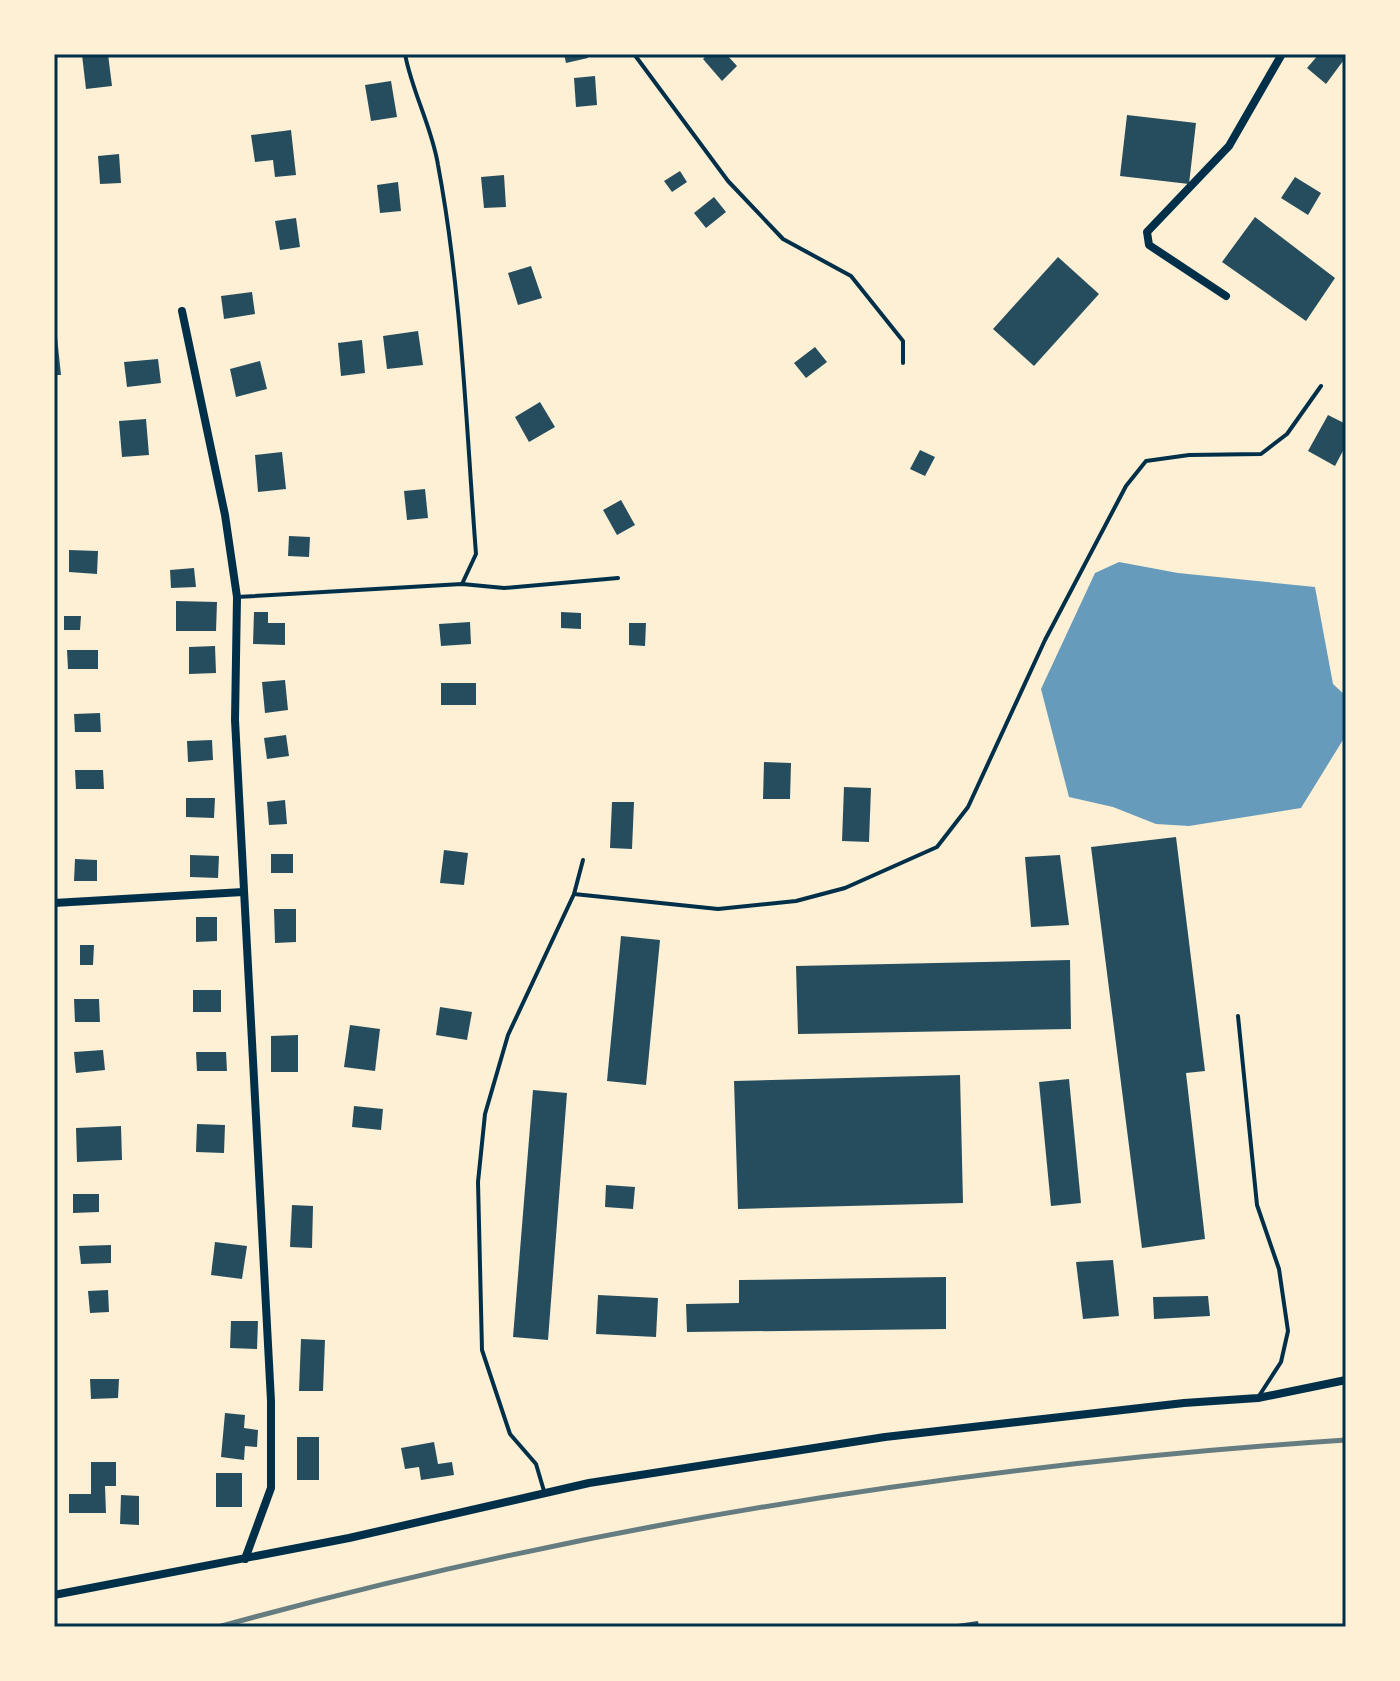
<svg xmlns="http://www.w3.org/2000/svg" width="1400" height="1681" font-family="Barlow,sans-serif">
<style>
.water{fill:#669bbc}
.building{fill:#264d5e}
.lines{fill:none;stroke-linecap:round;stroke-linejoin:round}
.service{stroke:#003049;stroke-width:4}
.minor{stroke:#003049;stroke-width:8}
.rail{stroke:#657d81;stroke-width:5}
.neatline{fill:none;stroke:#003049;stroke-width:3}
</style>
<rect width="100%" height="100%" fill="#fdf0d5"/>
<path class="water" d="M1119 562 1178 573 1315 587 1333 684 1346 696V735L1301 808 1189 826 1156 824 1113 807 1069 797 1041 689 1095 573Z"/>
<g class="building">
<path d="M108 54 112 86 86 89 82 55Z"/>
<path d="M564 54H587L588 58 566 63Z"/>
<path d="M708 54H726L737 66 722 81 703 59Z"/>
<path d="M1319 54 1346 57 1326 84 1307 68Z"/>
<path d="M595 76 597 105 576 107 574 78Z"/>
<path d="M391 81 397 117 371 121 365 85Z"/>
<path d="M1127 115 1196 123 1189 184 1120 176Z"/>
<path d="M291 130 296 175 275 177 273 160 255 162 251 135Z"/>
<path d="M119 154 121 183 100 184 98 156Z"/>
<path d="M680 171 687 182 672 192 664 181Z"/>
<path d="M504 175 506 207 484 208 481 177Z"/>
<path d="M1295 177 1321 193 1308 215 1281 198Z"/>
<path d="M398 182 401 211 380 213 377 185Z"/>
<path d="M714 197 726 212 706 228 694 213Z"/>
<path d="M1255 217 1335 278 1306 321 1222 262Z"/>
<path d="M296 218 300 247 280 250 275 221Z"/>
<path d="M1058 257 1099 294 1034 366 993 329Z"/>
<path d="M531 266 542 298 518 305 508 273Z"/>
<path d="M252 292 255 314 224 319 221 296Z"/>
<path d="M418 331 423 365 387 369 383 336Z"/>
<path d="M54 337H57L61 375H54Z"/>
<path d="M362 340 365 373 341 376 338 343Z"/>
<path d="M815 347 827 362 806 378 794 363Z"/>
<path d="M158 359 161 383 127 387 124 362Z"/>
<path d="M260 361 267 389 236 397 230 369Z"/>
<path d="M540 402 555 427 529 442 515 417Z"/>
<path d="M1328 415 1346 424V445L1335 466 1308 451Z"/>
<path d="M146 419 149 455 122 457 119 421Z"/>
<path d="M920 450 935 457 925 476 910 469Z"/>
<path d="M282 452 286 489 258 492 255 455Z"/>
<path d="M425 489 428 518 407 520 404 491Z"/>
<path d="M621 500 635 525 617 535 603 510Z"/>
<path d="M289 536 310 537 309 557 288 556Z"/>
<path d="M69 550 98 551 97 574 69 572Z"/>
<path d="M194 568 196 587 171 588 170 570Z"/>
<path d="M176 601 217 602 216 631H176Z"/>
<path d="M254 612H268V623H285V645L253 644Z"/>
<path d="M561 612 581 613V629L561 628Z"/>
<path d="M64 616H81L80 630H64Z"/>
<path d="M470 622 471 644 441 646 439 624Z"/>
<path d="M629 623H646L645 646 629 645Z"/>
<path d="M215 646 216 673 189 674V647Z"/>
<path d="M67 650H98V669H68Z"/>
<path d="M285 680 288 710 265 713 262 682Z"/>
<rect x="441" y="683" width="35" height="22"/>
<path d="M100 713 101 732H75L74 714Z"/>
<path d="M286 735 289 756 267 759 264 738Z"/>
<path d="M212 740 213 760 188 762 187 741Z"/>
<path d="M764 762 791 763 790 799H763Z"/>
<path d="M75 770H103L104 789H76Z"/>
<path d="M844 787 871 788 869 842 842 841Z"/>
<path d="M186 798H215L214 818 186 817Z"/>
<path d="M285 800 287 824 269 825 267 802Z"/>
<path d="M612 802H634L632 849 610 848Z"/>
<path d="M1176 837 1205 1071 1186 1073 1205 1239 1142 1248 1091 847Z"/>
<path d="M444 850 468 853 464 885 440 883Z"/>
<rect x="271" y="854" width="22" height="19"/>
<path d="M190 855 219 856 218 878 190 877Z"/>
<path d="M1060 855 1069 925 1031 927 1025 857Z"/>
<path d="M75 859 97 860V881H74Z"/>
<path d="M274 909H296V942L275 943Z"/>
<path d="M196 917H217V941L196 942Z"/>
<path d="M621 936 660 940 646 1085 607 1081Z"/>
<path d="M80 945H94L93 965H80Z"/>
<path d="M1070 960 1071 1029 798 1034 796 966Z"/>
<rect x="193" y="990" width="28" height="22"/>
<path d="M74 999H99L100 1022H75Z"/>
<path d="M440 1007 472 1012 467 1040 436 1035Z"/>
<path d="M350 1025 380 1029 375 1071 344 1067Z"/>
<path d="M298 1035V1072H271V1036Z"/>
<path d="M103 1050 105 1070 76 1073 74 1052Z"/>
<path d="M196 1052H226L227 1071H197Z"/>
<path d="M960 1075 963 1203 738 1209 734 1081Z"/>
<path d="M1069 1079 1081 1203 1051 1206 1039 1082Z"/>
<path d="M533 1090 567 1093 548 1340 513 1337Z"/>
<path d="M354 1106 383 1109 381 1130 352 1127Z"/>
<path d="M197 1124 225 1125 224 1153 196 1152Z"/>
<path d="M121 1126 122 1160 77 1162 76 1128Z"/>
<path d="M606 1185 635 1187 633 1209 605 1207Z"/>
<path d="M73 1194H99V1212L73 1213Z"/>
<path d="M292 1205 313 1206 312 1248 290 1247Z"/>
<path d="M215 1242 247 1246 242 1279 211 1275Z"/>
<path d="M111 1245V1263L81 1264 79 1246Z"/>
<path d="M1113 1260 1119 1316 1083 1319 1076 1262Z"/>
<path d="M946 1277V1329L687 1332 686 1304 739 1303V1280Z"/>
<path d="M108 1290 109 1312 90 1313 88 1291Z"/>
<path d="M598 1295 658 1298 656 1337 596 1334Z"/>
<path d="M1208 1296 1210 1316 1154 1319 1153 1297Z"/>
<path d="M231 1321H258L257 1349 230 1348Z"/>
<path d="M301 1339 325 1340 323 1391H299Z"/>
<path d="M90 1379H119L118 1398 91 1399Z"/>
<path d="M225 1413 245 1415 244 1428 258 1430 257 1447 245 1446 244 1460 221 1457Z"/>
<rect x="297" y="1437" width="22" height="43"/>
<path d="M434 1442 438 1464 452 1462 454 1475 421 1480 419 1467 405 1469 401 1448Z"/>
<path d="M91 1462H116V1486H105L106 1513H69V1494H91Z"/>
<rect x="216" y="1473" width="26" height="34"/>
<path d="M121 1495 139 1496V1525L120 1524Z"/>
<path d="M978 1621 979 1627H950V1625Z"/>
</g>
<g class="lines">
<g class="service">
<path d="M405 54C412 92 432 127 438 165 462 293 466 425 476 554L462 584"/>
<path d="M634 54 728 181 783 239 851 276 903 341V363"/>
<path d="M237 597 462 584 504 588 618 578"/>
<path d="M574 894 583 860"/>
<path d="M1238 1016 1257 1205 1279 1269 1288 1331 1281 1362 1259 1396"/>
<path d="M544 1491 536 1464 510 1434 482 1350 478 1182 485 1114 508 1035 574 894 718 909 796 901 845 888 937 847 968 807 1045 640 1126 486 1146 461 1189 455 1261 454 1287 434 1321 386"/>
</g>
<g class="minor">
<path d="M1226 296 1149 245 1147 232 1229 146 1282 54"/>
<path d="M182 311 225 515 237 597 235 720 271 1401V1488L245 1559"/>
<path d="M54 903 243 892"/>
<path d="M54 1595 349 1538 589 1483 885 1437 1184 1403 1258 1398 1346 1380"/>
</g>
<path class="rail" d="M218 1627C587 1525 965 1465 1346 1440"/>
</g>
<rect width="1400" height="1681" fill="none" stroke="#fdf0d5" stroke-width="112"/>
<rect x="56" y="56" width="1288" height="1569" class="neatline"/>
</svg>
